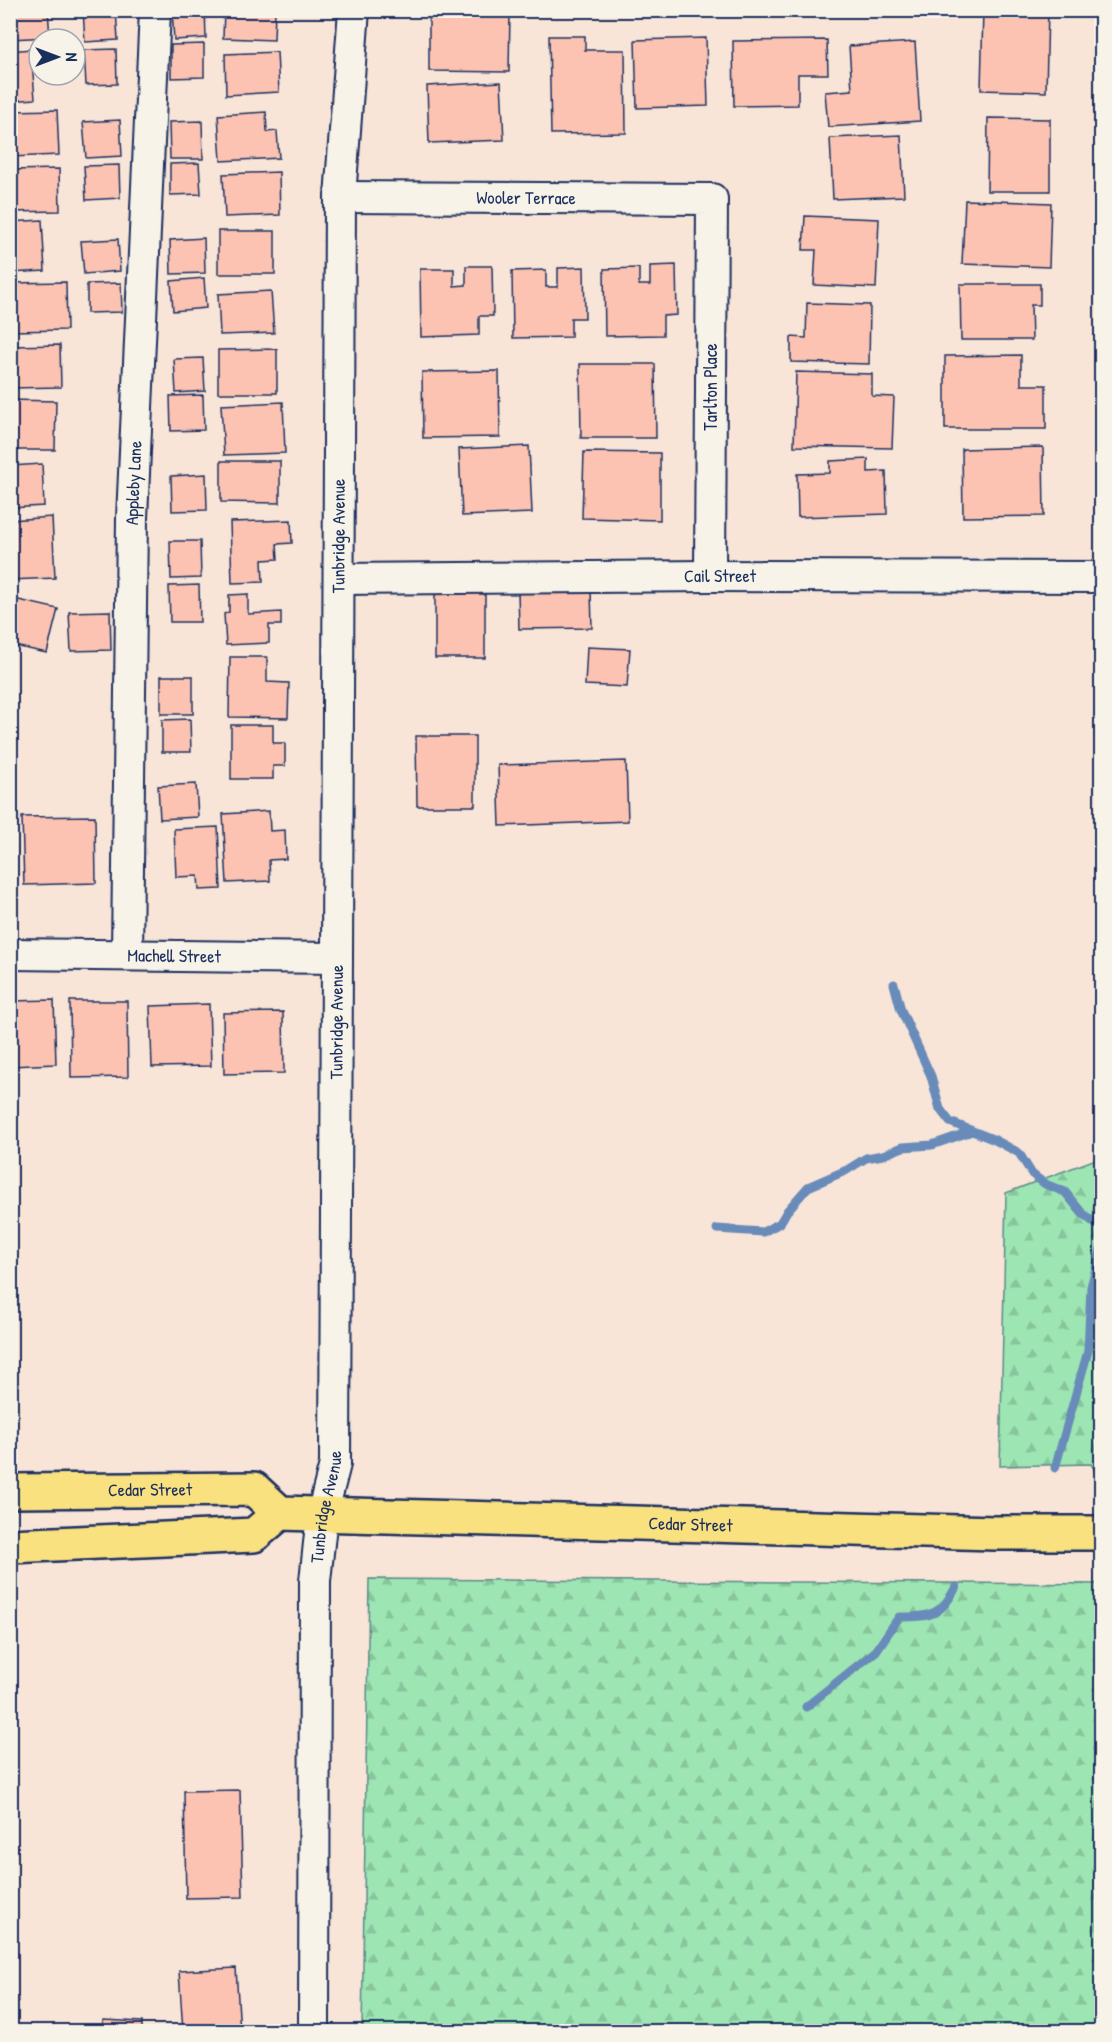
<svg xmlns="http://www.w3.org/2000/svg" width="1112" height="2042" font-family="'Patrick Hand',sans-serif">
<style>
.forest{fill:url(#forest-firs);stroke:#5c8a88;stroke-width:1.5}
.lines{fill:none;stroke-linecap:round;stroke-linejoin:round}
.stream{stroke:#678bb9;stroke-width:9}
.building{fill:#fcc3b2;stroke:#1b2f5e;stroke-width:1.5}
.minor-casing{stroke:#1b2f5e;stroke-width:34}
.major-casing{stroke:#1b2f5e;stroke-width:38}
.minor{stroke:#f7f3e8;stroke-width:30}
.major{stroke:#fae180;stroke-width:33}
.labels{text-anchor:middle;stroke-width:4.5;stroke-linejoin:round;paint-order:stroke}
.street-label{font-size:18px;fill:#1b2f5e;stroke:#f7f3e8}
</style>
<defs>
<pattern id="forest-firs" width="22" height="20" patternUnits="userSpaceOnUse" patternTransform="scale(1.5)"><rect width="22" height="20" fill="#9de5b3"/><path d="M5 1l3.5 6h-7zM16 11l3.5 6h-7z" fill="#87c59c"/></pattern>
</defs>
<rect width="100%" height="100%" fill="#f8e5d8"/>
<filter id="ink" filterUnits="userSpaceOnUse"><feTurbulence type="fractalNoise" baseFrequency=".0167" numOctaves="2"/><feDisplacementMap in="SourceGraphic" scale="12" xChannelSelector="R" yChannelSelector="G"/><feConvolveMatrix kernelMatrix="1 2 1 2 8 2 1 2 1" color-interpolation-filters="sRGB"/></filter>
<g filter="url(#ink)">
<g class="forest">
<path d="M1101 1157V1481L1091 1464 1000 1466 1006 1193Z"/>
<path d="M369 1579 1101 1584V2031H362Z"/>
</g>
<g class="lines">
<g class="stream">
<path d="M894 984 901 1010 931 1076 940 1109 950 1122 995 1140 1019 1153 1032 1174 1045 1184 1065 1192 1082 1213 1102 1229"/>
<path d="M717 1229 763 1232 780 1223 787 1211 808 1187 847 1170 866 1158 883 1155 903 1147 932 1145 972 1131"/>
<path d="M1055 1468 1088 1351 1091 1287 1102 1246"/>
<path d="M806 1707 876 1651 899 1617C930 1617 941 1616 956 1587"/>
</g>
</g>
<g class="building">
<path d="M10 10H48L50 37 10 39Z"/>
<path d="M83 10H116L118 40 85 42Z"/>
<path d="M172 10H205L206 38 174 40Z"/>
<path d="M224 10H275L274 40 223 38Z"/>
<path d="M983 10H1048L1046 92 981 90Z"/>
<path d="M429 11 510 12 509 72 429 71Z"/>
<path d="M549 36H585V50H625L626 133 551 134Z"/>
<path d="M706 38 708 106 637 108 635 40Z"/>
<path d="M827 40 828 74H798V105L734 106 733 41Z"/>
<path d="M915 42 920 121 828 127 825 92 852 90 849 46Z"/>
<path d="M204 44V77L171 78V45Z"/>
<path d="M31 49 35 99 10 101V51Z"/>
<path d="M116 49 117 84 86 85 84 50Z"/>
<path d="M277 52 279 92 226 95 225 54Z"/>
<path d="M501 82 504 140 429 143 427 86Z"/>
<path d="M57 110 59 155 10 157V111Z"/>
<path d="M266 112 267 132 277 131 279 158 221 161 218 115Z"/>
<path d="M988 118 1050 119V191H987Z"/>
<path d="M120 120 122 156 86 158 83 122Z"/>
<path d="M202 121 203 159H170L169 122Z"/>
<path d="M901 135 904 196 833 199 830 138Z"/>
<path d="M199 163 201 194 170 195V164Z"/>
<path d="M119 165 120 198 86 200 84 166Z"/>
<path d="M59 169 60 211 10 212V170Z"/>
<path d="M279 172 280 215 225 217 223 174Z"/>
<path d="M965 200 1051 203 1049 267 962 264Z"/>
<path d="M805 216 879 219 876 288 814 285 816 250H803Z"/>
<path d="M42 220 45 271 10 273V222Z"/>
<rect x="218" y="231" width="57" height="43"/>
<path d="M204 238 205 273 171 274 170 240Z"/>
<path d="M118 239 120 271 84 274 81 241Z"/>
<path d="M676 265 677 315 663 316V335L605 336 604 269 639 268V285H650V266Z"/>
<path d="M466 266H492L493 316H479V335L421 337 420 269H454V286L466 285Z"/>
<path d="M584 267 585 318H571V337L513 338 512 271 546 270V287H558V268Z"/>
<path d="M204 278 206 308 173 311 171 281Z"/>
<path d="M66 282 67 330 10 331V283Z"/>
<path d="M121 283 122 312 87 313V284Z"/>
<path d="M960 284H1040V305H1031L1032 340H961Z"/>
<path d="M271 291 274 333 220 335 218 294Z"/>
<path d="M807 303 870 305 869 364 791 362V337L806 338Z"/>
<path d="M60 345 61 387 10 388V346Z"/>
<path d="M277 349V393H218V350Z"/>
<path d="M1021 355V385H1046V429H945V356Z"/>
<path d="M203 358 205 391 176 393 174 359Z"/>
<path d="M580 364H655L656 438H581Z"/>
<path d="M499 371 500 437 423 438 422 372Z"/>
<path d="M796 372 872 374V396L894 397 892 448 794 446Z"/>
<path d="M203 395 204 430 171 431 170 396Z"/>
<path d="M10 400 56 401 55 450H10Z"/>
<path d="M283 402 285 453 224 455 221 405Z"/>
<path d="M529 446 532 513 462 516 459 449Z"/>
<path d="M1043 447 1044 516 963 517 962 449Z"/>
<path d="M584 452 660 453V520L582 518Z"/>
<path d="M868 459V472L886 471 887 514 798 517 797 474 830 473V461Z"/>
<path d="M221 461H280V503L221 502Z"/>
<path d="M42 464 44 506 10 508V466Z"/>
<path d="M206 474 207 510 172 511 171 476Z"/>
<path d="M52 517 55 578 10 580V520Z"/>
<path d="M291 520 292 543 277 544 278 559 262 560 263 582 232 583 230 522Z"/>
<path d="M170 541H200L201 578 171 579Z"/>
<path d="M199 585 200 622H170L169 586Z"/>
<path d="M591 590 592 628 519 629 518 591Z"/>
<rect x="435" y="593" width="50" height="65"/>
<path d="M248 594V614L281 612V625H269V643L226 645 224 614 229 612V595Z"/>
<path d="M10 598 58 609 47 653 10 645Z"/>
<path d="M110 611 111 650 71 651 69 612Z"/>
<path d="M587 647 630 649 627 687 585 685Z"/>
<path d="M230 657H267V682L289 683 288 718 229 717Z"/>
<rect x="161" y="676" width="32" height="38"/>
<path d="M190 719 191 752H162V720Z"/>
<path d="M231 725H273V743H285V766H273V779H231Z"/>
<path d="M416 736H475V806H417Z"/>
<path d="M626 761 628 821 500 826 498 765Z"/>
<path d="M196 784 198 817 160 819 158 786Z"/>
<path d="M269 811 270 831 285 830 286 859 269 860 270 881 227 883 223 814Z"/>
<path d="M95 816 96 883 24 885 22 817Z"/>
<path d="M218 827 221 889 199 890 198 876 176 877 174 829Z"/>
<path d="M54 1000 56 1064 10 1066V1001Z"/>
<path d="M70 1001H127L128 1077 71 1078Z"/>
<path d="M209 1004 211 1066 152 1067 150 1006Z"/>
<path d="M283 1012 284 1073 224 1074 223 1013Z"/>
<path d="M10 1612H13L11 1684H10Z"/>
<path d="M240 1790 243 1897 186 1898 184 1791Z"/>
<path d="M236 1968 240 2032H183L179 1971Z"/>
<path d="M103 2020 142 2022V2032H102Z"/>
</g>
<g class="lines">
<g class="minor-casing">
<g id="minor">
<path id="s1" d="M340 197 712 199 710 576"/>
<path id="s2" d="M339 579 710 576 1102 577"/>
<path id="s3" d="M10 954 337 958"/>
<path id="s4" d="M127 955 132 518 155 10"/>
<path id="s5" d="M314 2032 315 1581 322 1515 335 1464 340 197 354 10"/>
</g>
</g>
<g class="major-casing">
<g id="major">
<path id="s6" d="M10 1491 254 1489 280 1513 995 1533H1102"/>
<path d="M10 1546 254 1535 280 1513"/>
</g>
</g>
<use href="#minor" class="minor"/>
<use href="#major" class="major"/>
</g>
</g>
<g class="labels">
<g class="street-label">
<text dy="6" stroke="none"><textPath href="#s1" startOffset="186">Wooler Terrace</textPath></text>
<text transform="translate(711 387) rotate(-90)" y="6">Tarlton Place</text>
<text dy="6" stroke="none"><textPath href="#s4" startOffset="472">Appleby Lane</textPath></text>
<text dy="6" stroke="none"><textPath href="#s5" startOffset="1498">Tunbridge Avenue</textPath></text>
<text dy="6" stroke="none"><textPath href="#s2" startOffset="381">Cail Street</textPath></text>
<text dy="6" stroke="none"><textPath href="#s3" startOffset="164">Machell Street</textPath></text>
<text dy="6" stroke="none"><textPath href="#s5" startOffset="1012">Tunbridge Avenue</textPath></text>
<text dy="6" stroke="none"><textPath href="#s6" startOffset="140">Cedar Street</textPath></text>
<text dy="6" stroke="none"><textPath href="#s5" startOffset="526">Tunbridge Avenue</textPath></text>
<text dy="6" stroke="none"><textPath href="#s6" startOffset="690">Cedar Street</textPath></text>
</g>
</g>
<rect width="1112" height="2042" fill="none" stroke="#f7f3e8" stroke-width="36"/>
<rect x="18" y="18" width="1076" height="2006" fill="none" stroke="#1b2f5e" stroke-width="2" filter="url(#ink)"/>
<g transform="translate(57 57) rotate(90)"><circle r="28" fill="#f7f3e8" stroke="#9fa5b1" stroke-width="1.5"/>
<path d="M0-4.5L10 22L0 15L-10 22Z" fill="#1b2f5e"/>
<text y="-9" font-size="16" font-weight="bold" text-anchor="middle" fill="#1b2f5e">N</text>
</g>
</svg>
